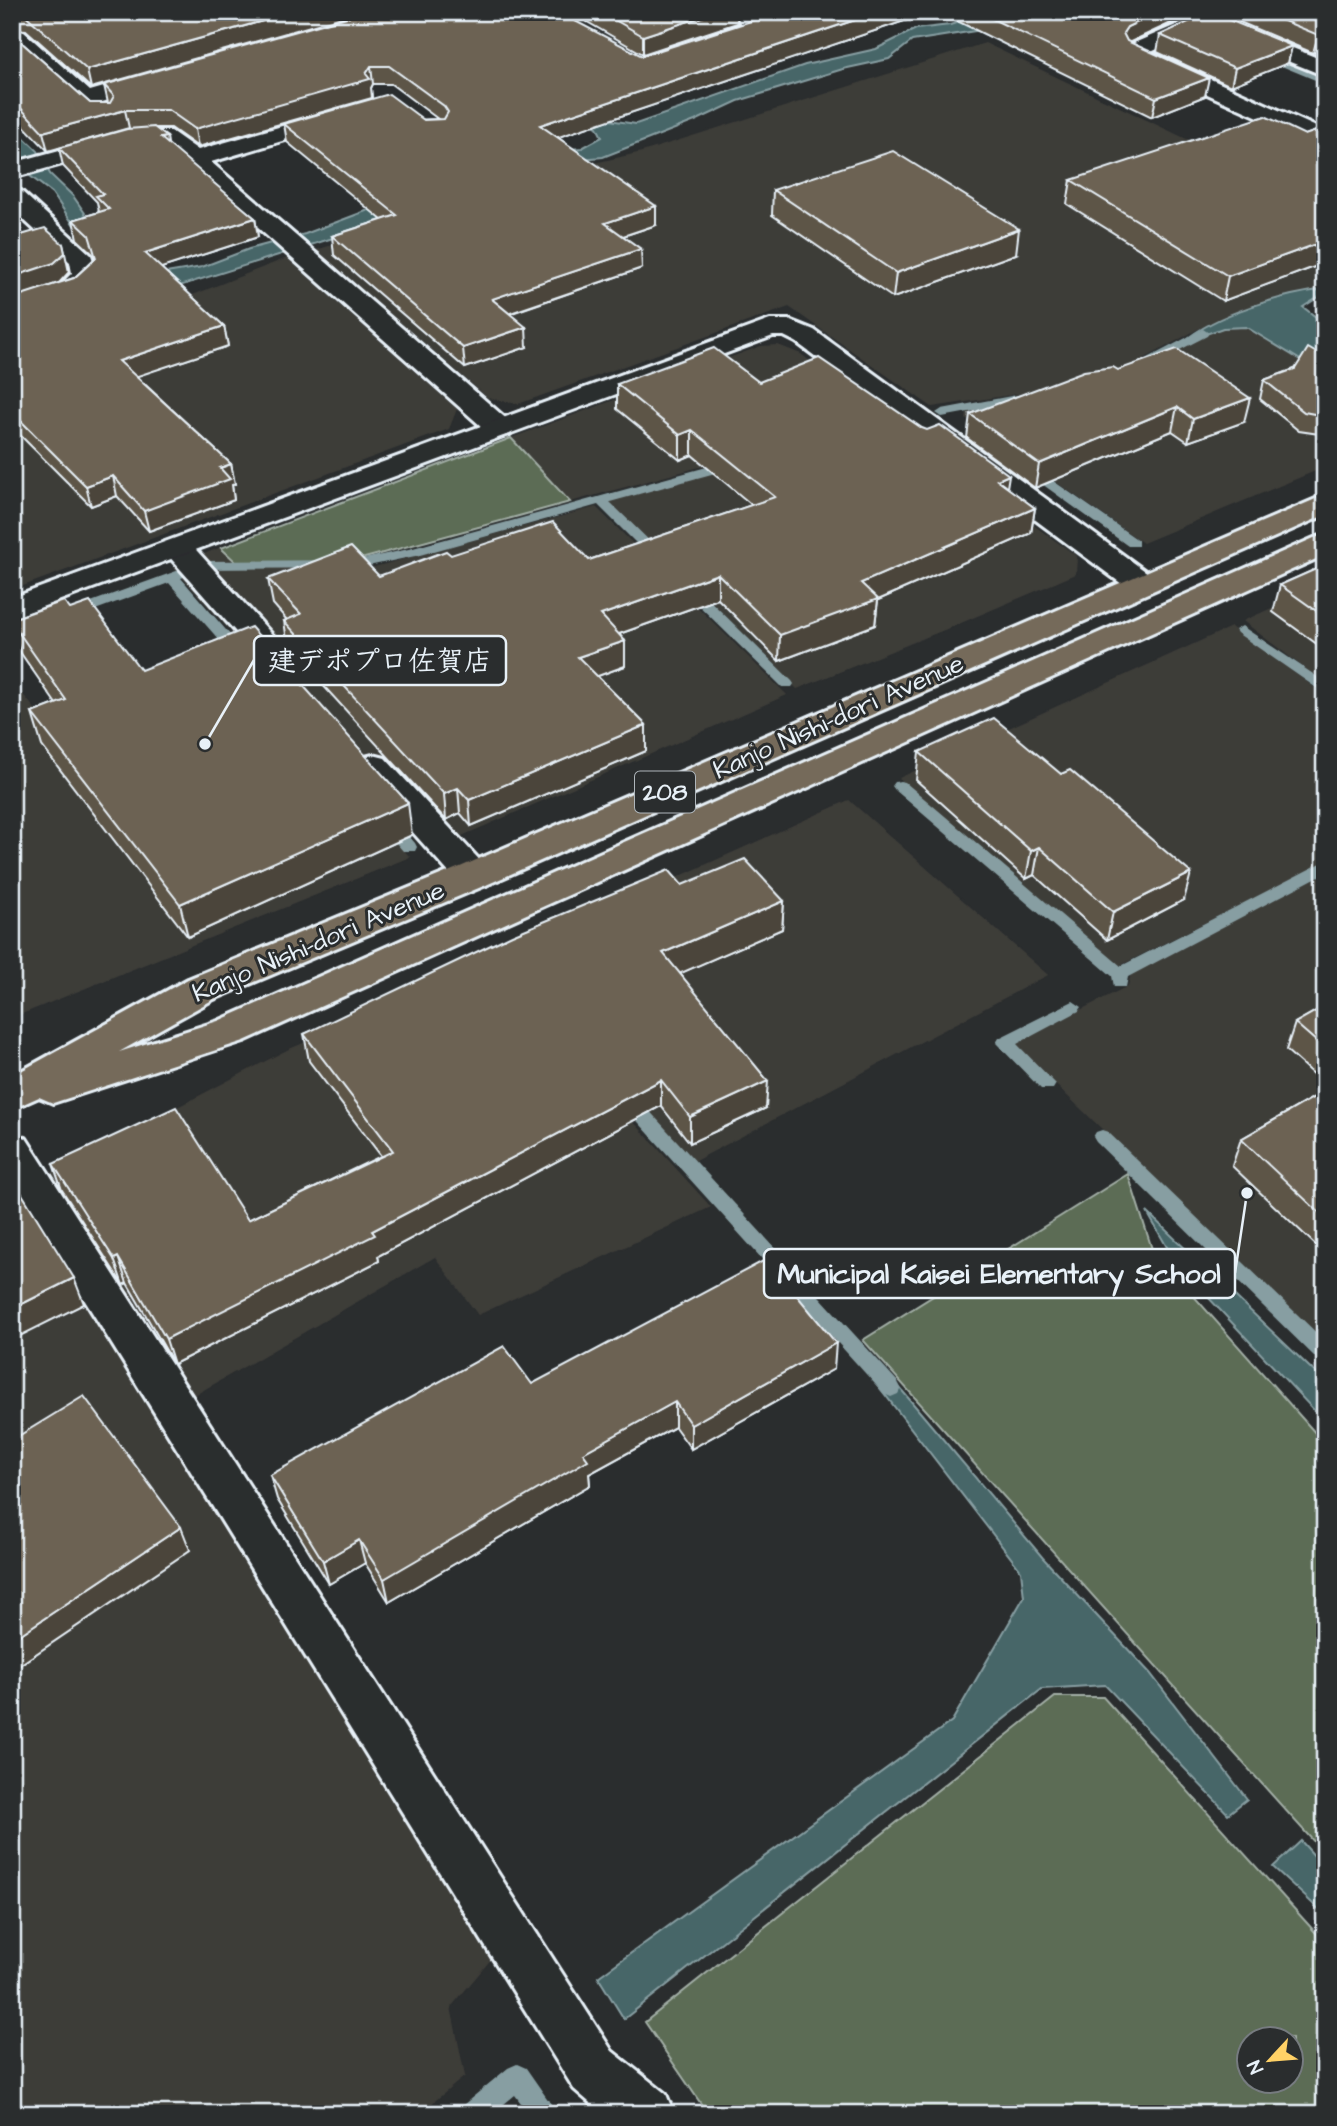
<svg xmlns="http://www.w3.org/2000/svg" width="1337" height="2126" font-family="'Architects Daughter','Klee One',sans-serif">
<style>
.built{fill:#3e3d39}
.green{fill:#5c6c55;stroke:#a2aea6;stroke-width:2;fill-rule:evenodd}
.water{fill:#476668;stroke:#879ea2;stroke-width:2}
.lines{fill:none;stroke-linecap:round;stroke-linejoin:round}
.stream{fill:#879ea2;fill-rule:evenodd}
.minor-casing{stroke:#e8f1f8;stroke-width:6}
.tertiary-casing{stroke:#e8f1f8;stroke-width:6}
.trunk-casing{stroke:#e8f1f8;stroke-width:6}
.minor{fill:#2a2d2e;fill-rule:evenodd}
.tertiary{fill:#2a2d2e;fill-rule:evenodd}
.trunk{fill:#746a5a;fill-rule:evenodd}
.wall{fill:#5d5447;stroke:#e8f1f8;stroke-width:2}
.shaded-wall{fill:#4c453a;stroke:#e8f1f8;stroke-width:2}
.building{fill:#6c6253;stroke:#e8f1f8;stroke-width:2}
.labels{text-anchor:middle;stroke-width:6;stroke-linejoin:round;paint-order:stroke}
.shield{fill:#2a2d2e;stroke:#afb6bb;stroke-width:2}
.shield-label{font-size:24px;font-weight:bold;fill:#e8f1f8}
.street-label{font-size:26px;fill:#e8f1f8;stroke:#2a2d2e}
.leader{fill:none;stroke:#e8f1f8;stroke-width:2.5}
.callout-dot{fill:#e8f1f8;stroke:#2a2d2e;stroke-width:2.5}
.callout{fill:#2a2d2e;stroke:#e8f1f8;stroke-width:2.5}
.callout-label{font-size:28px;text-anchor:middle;font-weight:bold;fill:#e8f1f8}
</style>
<rect width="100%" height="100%" fill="#2a2d2e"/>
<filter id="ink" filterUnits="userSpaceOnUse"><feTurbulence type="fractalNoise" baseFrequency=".0143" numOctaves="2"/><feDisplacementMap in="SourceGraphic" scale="14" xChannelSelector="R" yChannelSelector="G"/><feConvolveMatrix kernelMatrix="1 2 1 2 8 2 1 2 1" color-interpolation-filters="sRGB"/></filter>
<g filter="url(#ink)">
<g class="built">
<path d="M985 43 1325 205V287L1244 310 1198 329 1104 381 932 407 789 307 518 404 488 398 316 250 586 165 642 152Z"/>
<path d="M287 258 457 409 449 429 12 590V350L114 326Z"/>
<path d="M1246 327 1325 375V467L1143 543 966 419 967 411 1110 386 1191 339 1223 328Z"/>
<path d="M778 345 801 354 881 418 570 502 511 438 761 346Z"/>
<path d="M892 425 1077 556 1076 574 954 626 797 689 605 501Z"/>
<path d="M596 507 787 695 427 851 173 567 221 547 237 563 367 569Z"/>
<path d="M1325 584V684L1243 621Z"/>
<path d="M1231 627 1325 695V862L1117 967 899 778Z"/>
<path d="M232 655 410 857 12 1018V681L49 726Z"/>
<path d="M849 800 1048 975 693 1162 505 955Z"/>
<path d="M1325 873V1342L1013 1044 1128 986 1131 973Z"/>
<path d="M490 964 711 1207 478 1315 435 1257 188 1399 47 1175 287 1050Z"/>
<path d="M17 1186 493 1957 451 2007 465 2076 419 2114H12V1188Z"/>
</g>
<g class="green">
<path d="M511 438 570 502 350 562 237 563 221 548Z"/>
<path d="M1128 1174 1152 1249 1325 1444V1854L863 1340Z"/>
<path d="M1055 1697H1103L1325 1943V2114H708L645 2022ZM1250 2038H1292V2080H1250Z"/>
</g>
<g class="water">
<path d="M983 14 994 28 912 41 889 59 843 69 738 101 695 121 603 157 557 161 381 223 173 288 121 277 78 231 52 193 12 162V126L38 151 50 174 73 196 96 229 160 274 202 267 249 249 305 234 403 197 543 151 582 148 602 137 597 127 555 104 609 120 636 124 805 65 876 49 916 29 950 25Z"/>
<path d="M1325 289V293L1303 307 1325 324V375L1246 327 1223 328 1183 342C1217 313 1281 295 1325 289Z"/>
<path d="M1147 1212 1325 1382V1422L1176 1263Z"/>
<path d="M883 1368 1043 1558 1150 1673 1247 1799 1228 1814 1105 1685 1042 1689 624 2019 598 1977 952 1721 1024 1597 1021 1571 870 1375Z"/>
<path d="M1301 1841 1325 1868V1915L1273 1867Z"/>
</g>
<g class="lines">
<g class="stream">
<path d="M1161 12H1175L1213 31 1205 33Z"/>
<path d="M1266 53 1325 77V84L1262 58 1261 56Z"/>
<path d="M1203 329 1209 333 1207 336 1139 371H1131L1129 368Z"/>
<path d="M1028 393 1034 397 1032 400 942 417 936 413 942 409Z"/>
<path d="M732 460 737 461V467L610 502 664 555V561H654L598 505 420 555 359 568 206 569 181 578 245 652 247 655 240 660 235 658 169 583 76 617 71 618 64 614 66 611 204 561 359 560 413 548Z"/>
<path d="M1029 464 1138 540V546H1128L1024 471 1022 468Z"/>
<path d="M688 583 693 584 792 681 794 684 792 687H782L683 590V584Z"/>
<path d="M1242 626 1325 682V694L1237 633 1235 630Z"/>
<path d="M900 781 905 782 1121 966 1325 861V873L1128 977 1126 987H1114L1112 976 895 790 892 786 895 782Z"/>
<path d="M388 818 394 819 415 843 417 847 415 851H403L382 827 380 823 382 819Z"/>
<path d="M1073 1001 1082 1007 1079 1011 1017 1044 1056 1084 1053 1089H1041L996 1043 999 1038Z"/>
<path d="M627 1091 633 1093 898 1382 901 1388 898 1394 891 1397 884 1394 621 1103 618 1098 621 1093Z"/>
<path d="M1102 1130 1108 1132 1325 1341V1362L1318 1360 1096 1142 1093 1137 1096 1132Z"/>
<path d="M517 2064 526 2068 558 2114H529L515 2095 492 2114H459L463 2105 508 2068Z"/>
</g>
<g class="minor-casing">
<g id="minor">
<path d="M727 12H753L772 25 769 30 721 45 713 43 710 38 713 33 743 24Z"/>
<path d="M1204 13 1212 14 1215 19 1212 24 1151 52 1325 131V147L1125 57 1122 52 1125 47Z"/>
<path d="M1243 28 1325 61V76L1235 40 1232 35 1235 30Z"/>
<path d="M16 30 24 32 90 91 156 72 164 74 167 79 164 84 102 102 115 115 112 120H96L12 45V31Z"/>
<path d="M335 111 343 113 347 118 343 123 211 162 510 422 514 428 510 434 500 436 490 434 186 164 158 143 130 145 12 178V163L129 131H171L198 150Z"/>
<path d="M12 189 21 191 91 255 98 275 78 295 12 318V301L60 285 72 273 70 262 12 209Z"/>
<path d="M178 539 189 542 295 660 300 667 295 674 284 677 273 674 167 554 163 548 167 542Z"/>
<path d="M373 755 385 758 486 867 491 876 486 885 473 888 460 885 361 774 356 766 361 758Z"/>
<path d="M12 1133 26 1138 612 2051 666 2094 674 2114H603L574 2089 12 1183Z"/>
</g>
</g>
<g class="tertiary-casing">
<path id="tertiary" d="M770 320H789L814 330 1152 576 1156 583 1152 590 1141 592 1130 590 796 342 784 336H773L12 618V598Z"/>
</g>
<g class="trunk-casing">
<path id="trunk" d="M1325 495V515L486 885 214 999 119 1052 218 1021 1314 538 1325 535V555L244 1041 53 1103 39 1097 12 1109V1076L188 979 460 867Z"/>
</g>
<use href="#minor" class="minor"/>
<use href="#tertiary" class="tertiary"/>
<use href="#trunk" class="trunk"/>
</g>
<g class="wall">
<path d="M12 12H360L91 88 26 30 12 29Z"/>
<path d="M365 12 642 56 764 17 758 12H931L558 137 656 225 623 236 642 268 509 314 527 347 465 368 334 255 332 236 382 220 287 142 284 124 438 119 391 84H373L371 88 372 98 198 147 171 128H155L168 145 255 218 258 237 161 268 224 326 228 346 136 376 231 464 235 484 232 485 234 500 149 531 117 496 91 506 12 427V235L69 272 59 283 74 278 95 258 93 254 77 239 73 220 99 212 97 202 63 166 59 148 120 131 48 151 21 123 16 124 12 120V34L90 103H108L104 85Z"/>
<path d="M570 12H738L737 23 643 54Z"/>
<path d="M939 12H1184L1182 18 1129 42 1205 96 1152 117Z"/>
<path d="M1216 12H1321L1325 14V49L1313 53Z"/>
<path d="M1160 35 1292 46 1288 63 1231 86 1157 52Z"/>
<path d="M1325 128V263L1223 301 1067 204 1071 180 1305 135Z"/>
<path d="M773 190 1016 254 893 298 772 215Z"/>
<path d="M1325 358V438L1319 434 1299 431 1260 399 1264 380Z"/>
<path d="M1118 370 1244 422 1188 442 1172 431 1035 488 967 438 970 414Z"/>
<path d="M759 382 1007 488 1035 508 1031 533 878 600 875 625 779 661 718 599 619 634 625 641V666L597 676 646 725V751L471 826 460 813 446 820 288 647 284 621 287 620 273 604 268 579 379 576 451 555 589 560 752 505 692 455 680 460 617 409V384Z"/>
<path d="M1325 565V650L1273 612 1280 585Z"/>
<path d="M70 609 141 670 412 835 188 937 42 746 32 713 56 704 20 652 12 627V619Z"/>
<path d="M919 752 1184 900 1107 940 1034 875 1026 879 916 780Z"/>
<path d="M682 885 784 901 782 929 680 973 766 1108 690 1143 661 1106 378 1256 379 1261 174 1364 127 1283 123 1285 62 1190 53 1164 248 1220 381 1156 309 1061 304 1034Z"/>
<path d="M1325 1006V1085L1286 1050 1295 1023Z"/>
<path d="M1325 1091V1254L1232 1166 1241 1139Z"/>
<path d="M834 1369 691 1449 675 1427 589 1474 590 1485 389 1602 365 1563 329 1584 277 1499 270 1475 532 1384Z"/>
</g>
<g class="shaded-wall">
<path d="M295 12H360L91 88 87 70Z"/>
<path d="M716 12H738L737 23 643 54V36Z"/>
<path d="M879 12H931L541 143 540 125Z"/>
<path d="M1159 12H1184L1182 18 1124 45 1123 33 1127 27Z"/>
<path d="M1325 32V49L1313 53 1318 35Z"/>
<path d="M1292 46 1288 63 1231 86 1235 68Z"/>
<path d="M371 66 373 84 371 88 372 98 198 147 195 129 366 74Z"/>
<path d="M1209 78 1205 96 1152 117 1156 98Z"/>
<path d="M17 104 21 123 16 124 12 105Z"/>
<path d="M125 110 129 128 48 151 43 132Z"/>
<path d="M167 137 170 156 161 138Z"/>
<path d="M656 206V225L605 242V223Z"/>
<path d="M255 218 258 237 149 272 145 253Z"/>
<path d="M1019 229 1016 254 893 298 896 273Z"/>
<path d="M1325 241V263L1223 301 1228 276Z"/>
<path d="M63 244 69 272 59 283 12 299V277Z"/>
<path d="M641 249 642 268 493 319 492 299Z"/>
<path d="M224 326 228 346 123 381 119 361Z"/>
<path d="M526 327 527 347 465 368 463 348Z"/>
<path d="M1250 398 1244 422 1188 442 1193 419Z"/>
<path d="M1177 407 1172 431 1035 488 1039 464Z"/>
<path d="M692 430V455L680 460V435Z"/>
<path d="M231 464 235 484 232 485 234 500 149 531 144 511 220 468Z"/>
<path d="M1009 475 1005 500 997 480Z"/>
<path d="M113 476 117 496 91 506 86 486Z"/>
<path d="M1035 508 1031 533 878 600 875 625 779 661 780 635 861 583Z"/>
<path d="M718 574V599L602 640 601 615Z"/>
<path d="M625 641V666L579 683 578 657Z"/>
<path d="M646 725V751L471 826 469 800Z"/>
<path d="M458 788 460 813 446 820 444 794Z"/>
<path d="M408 803 412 835 188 937 180 904Z"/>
<path d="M1039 847 1034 875 1026 879 1031 851Z"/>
<path d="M1191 873 1184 900 1107 940 1113 912Z"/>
<path d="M784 901 782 929 663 981V953Z"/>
<path d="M661 1080V1106L378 1256 379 1261 174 1364 166 1339Z"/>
<path d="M768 1081 766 1108 690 1143V1117Z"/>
<path d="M118 1257 127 1283 123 1285 114 1259Z"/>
<path d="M74 1278 84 1304 12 1340V1309Z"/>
<path d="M836 1343 834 1369 691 1449V1425Z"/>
<path d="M675 1402V1427L589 1474 590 1485 389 1602 384 1579 583 1453Z"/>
<path d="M181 1527 190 1550 12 1670V1640Z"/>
<path d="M359 1540 365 1563 329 1584 323 1561Z"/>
</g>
<g class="building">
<path d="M22 12H295L87 70Z"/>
<path d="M365 12H558L642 56 770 15 772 12H879L540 125 656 206 605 223 641 249 492 299 526 327 463 348 332 236 397 215 284 124 389 94 424 120 444 119 448 112 444 106 389 66H371L366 74 370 79 195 129 168 110H125L43 132 17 104 12 105V34L90 103H110L114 96 104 85Z"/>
<path d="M601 12H717L643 36Z"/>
<path d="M978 12H1159L1127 27 1123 33 1127 41 1209 78 1156 98Z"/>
<path d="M1210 12 1292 46 1235 68 1160 35Z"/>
<path d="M1262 12H1321L1325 14V32L1318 35Z"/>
<path d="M1265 116 1305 135 1325 128V241L1228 276 1071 180Z"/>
<path d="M154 127 167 137 161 138 255 218 145 253 224 326 119 361 231 464 220 468 230 479 144 511 113 476 86 486 12 412V298L74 278 96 258 89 235 73 220 109 209 96 196 103 194 59 148 127 129Z"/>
<path d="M893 151 1019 229 896 273 773 190Z"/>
<path d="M45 228 63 244 65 253 54 263 12 277V235L14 237Z"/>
<path d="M714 348 759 382 819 358 922 428 927 430 940 425 1009 475 997 480 1035 508 861 583 878 599 780 635 718 574 601 615 625 641 578 657 646 725 469 800 458 788 444 794 284 621 301 614 268 579 351 547 379 576 446 551 451 555 553 522 589 560 775 497 692 430 680 435 617 384Z"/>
<path d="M1308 348 1325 358V416L1304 412 1264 380 1295 369Z"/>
<path d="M1177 349 1250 398 1193 419 1177 407 1039 464 970 414 1084 371 1113 367 1118 370Z"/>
<path d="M1325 565V617L1280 585Z"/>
<path d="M64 601 70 609 90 602 141 670 251 627 408 803 180 904 32 713 66 700 12 623V619Z"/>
<path d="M994 718 1061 774 1070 770 1191 873 1113 912 1039 847 1031 851 919 752Z"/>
<path d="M745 859 784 901 663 953 768 1081 690 1117 661 1080 372 1231 375 1235 166 1339 118 1257 114 1259 53 1164 176 1107 248 1220 393 1151 304 1034 512 935 669 870 682 885Z"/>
<path d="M1325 1006V1049L1295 1023Z"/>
<path d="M1325 1091V1218L1241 1139Z"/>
<path d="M14 1181 74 1278 12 1309V1182Z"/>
<path d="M767 1259 836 1343 691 1425 675 1402 583 1453 588 1460 384 1579 359 1540 323 1561 270 1475 504 1346 532 1384Z"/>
<path d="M84 1396 181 1527 12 1640V1440Z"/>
</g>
</g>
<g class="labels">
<rect class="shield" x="635" y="771.5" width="60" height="41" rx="5"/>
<g class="shield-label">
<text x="665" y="800">208</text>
</g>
<g class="street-label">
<text transform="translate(838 716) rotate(-24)" y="9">Kanjo Nishi-dori Avenue</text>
<text transform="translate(318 941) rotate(-23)" y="9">Kanjo Nishi-dori Avenue</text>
</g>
</g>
<path class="leader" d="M205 744L254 660M1247 1193L1235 1273"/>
<g class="callout-dot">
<circle cx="205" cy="744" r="7"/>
<circle cx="1247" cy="1193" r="7"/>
</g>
<g class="callout">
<rect x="254" y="636" width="252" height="49" rx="7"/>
<rect x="764" y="1249" width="471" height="49" rx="7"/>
</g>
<g class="callout-label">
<text x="380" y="670">建デポプロ佐賀店</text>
<text x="999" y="1283">Municipal Kaisei Elementary School</text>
</g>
<rect width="1337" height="2126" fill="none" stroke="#2a2d2e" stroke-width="42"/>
<rect x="21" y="21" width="1295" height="2084" fill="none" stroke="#e8f1f8" stroke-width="2.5" filter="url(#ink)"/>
<g transform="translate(1270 2060) rotate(244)"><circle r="33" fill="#2a2d2e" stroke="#767b7f" stroke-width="2"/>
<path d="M0-5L12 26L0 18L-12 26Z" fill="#ffd166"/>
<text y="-10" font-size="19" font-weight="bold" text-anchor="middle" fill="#e8f1f8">N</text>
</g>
</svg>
